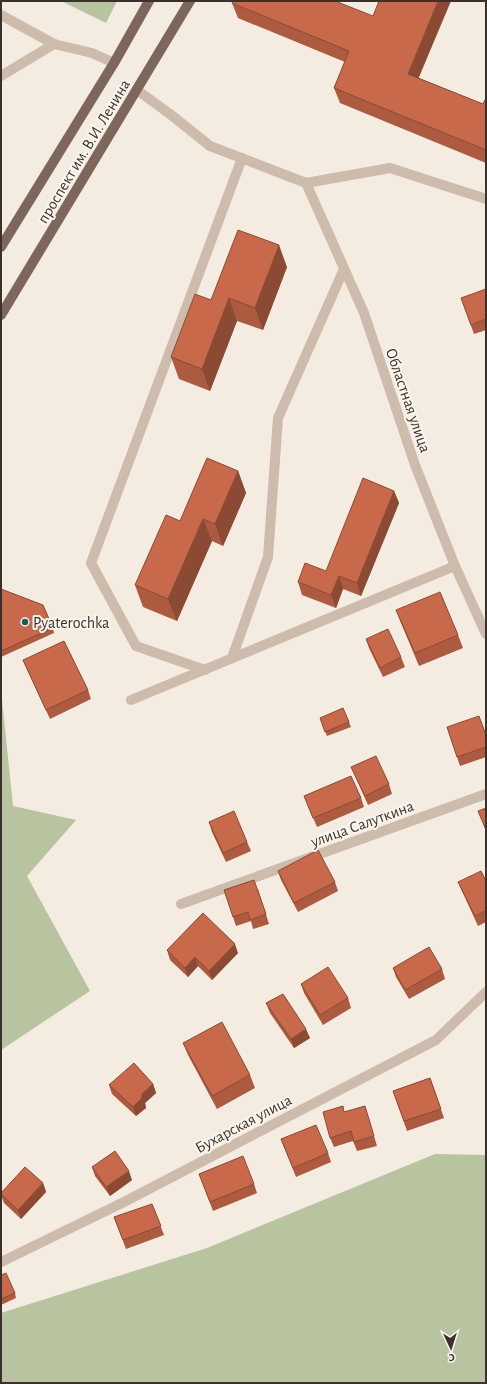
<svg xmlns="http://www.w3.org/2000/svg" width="487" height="1384" font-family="'Alegreya Sans',sans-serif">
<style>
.green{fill:#b8c4a0}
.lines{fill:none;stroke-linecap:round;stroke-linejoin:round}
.lane{stroke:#cdbbac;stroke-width:10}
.street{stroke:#cdbbac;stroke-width:10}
.primary{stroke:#7d675c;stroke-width:10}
.wall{fill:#ac5a40}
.shaded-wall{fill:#8c4a34}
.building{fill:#c8694b;stroke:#8c4a34}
.poi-dot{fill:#1f5a5e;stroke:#fbf5ee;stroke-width:1.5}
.labels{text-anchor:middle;stroke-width:4;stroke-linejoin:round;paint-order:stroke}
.street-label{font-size:16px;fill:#3b302b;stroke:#fbf5ee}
.poi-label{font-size:16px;fill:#3b302b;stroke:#fbf5ee;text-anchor:start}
</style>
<rect width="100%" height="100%" fill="#f4ebe1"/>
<g class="green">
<path d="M61 1H117L106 23Z"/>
<path d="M1 690 13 806 76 820 27 876 90 991 1 1050Z"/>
<path d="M435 1154 486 1155V1383H1V1313L207 1248Z"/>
</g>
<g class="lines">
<path class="lane" d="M1 76 54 44 92 53 114 63"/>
<g class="street">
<path d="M1 15 54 44"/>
<path d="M137 90 170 114 210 146 306 183 390 168 486 199"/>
<path d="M306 183 364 313 415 465 455 566 486 634"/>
<path d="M232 658 268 557 278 418 344 269"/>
<path d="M205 670 136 646 91 563 242 158"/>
<path d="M131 700 455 566"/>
<path d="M181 904 486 794"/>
<path d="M1 1262 122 1203 436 1040 486 992"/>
</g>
<g class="primary">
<path d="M1 247 114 63 149 1"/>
<path d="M1 315 190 1"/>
</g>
</g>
<g class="wall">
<path d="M232 3 483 104 486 98V163L340 103 334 88 345 62 238 18Z"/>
<path d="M287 267 263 330 237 321 210 391 179 379 171 357 211 300Z"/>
<path d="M486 289V330L474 334 461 298Z"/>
<path d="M238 471 246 493 223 546 212 541 177 621 143 607 135 585 180 521Z"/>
<path d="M394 491 399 503 361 596 343 589 336 608 302 595 298 582 326 571Z"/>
<path d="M1 589 53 628 54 633 1 657Z"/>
<path d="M396 610 458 635 463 648 419 666 401 623Z"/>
<path d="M366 639 401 657 405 667 383 677 369 648Z"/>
<path d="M23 660 88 690 91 699 50 719 27 669Z"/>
<path d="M343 708 351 727 327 736 320 718Z"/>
<path d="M447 727 486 735V757L460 766Z"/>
<path d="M351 767 389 784 392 794 368 805 355 776Z"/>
<path d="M304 796 361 798 364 807 317 827Z"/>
<path d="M209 822 247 842 251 851 226 862 212 832Z"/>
<path d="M278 871 335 882 338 891 298 912 281 880Z"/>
<path d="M486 881V922L478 926 462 891 458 882Z"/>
<path d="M258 889 269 924 253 929 251 921 236 926 233 917Z"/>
<path d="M167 950 238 953 212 980 198 966 188 977 170 960Z"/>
<path d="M393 968 442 969 445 979 409 999 396 977Z"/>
<path d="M301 984 348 998 351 1008 323 1025 304 993Z"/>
<path d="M266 1003 310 1038 294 1048 270 1013Z"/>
<path d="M183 1043 250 1075 255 1088 217 1109 188 1055Z"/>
<path d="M430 1078 444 1118 407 1131 393 1091Z"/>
<path d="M153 1084 156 1093 145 1103 146 1108 136 1116 112 1094 109 1085Z"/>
<path d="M365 1106 377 1146 357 1151 353 1141 334 1147 330 1138 345 1112Z"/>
<path d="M281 1139 328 1153 331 1162 296 1177Z"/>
<path d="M92 1167 132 1180 110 1196 95 1176Z"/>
<path d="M199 1174 254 1184 257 1193 213 1211Z"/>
<path d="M43 1183 46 1192 21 1219 4 1203 1 1195V1193Z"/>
<path d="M152 1204 164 1235 126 1249 114 1217Z"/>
<path d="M1 1275 15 1293 16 1298 1 1305Z"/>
</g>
<g class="shaded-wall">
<path d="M438 1H451L414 89 408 74Z"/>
<path d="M279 245 287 267 263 330 255 308Z"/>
<path d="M229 298 237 321 210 391 202 369Z"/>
<path d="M238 471 246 493 223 546 215 524Z"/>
<path d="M394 491 399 503 361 596 357 583Z"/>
<path d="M203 519 212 541 177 621 168 599Z"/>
<path d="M339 576 343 589 336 608 331 595Z"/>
<path d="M235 944 238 953 212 980 209 971Z"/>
<path d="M195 957 198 966 188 977 185 968Z"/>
<path d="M306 1029 310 1038 294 1048 291 1039Z"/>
<path d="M153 1084 156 1093 145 1103 146 1108 136 1116 133 1107 142 1094Z"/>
<path d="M129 1171 132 1180 110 1196 106 1187Z"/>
<path d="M43 1183 46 1192 21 1219 18 1210Z"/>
</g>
<g class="building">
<path d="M233 1H335L373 16 379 1H438L408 74 483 104 486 98V150L334 88 349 51 232 3Z"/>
<path d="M238 230 279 245 255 308 229 298 202 369 171 357 195 294 211 300Z"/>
<path d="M486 289V319L471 325 461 298Z"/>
<path d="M207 458 238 471 215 524 203 519 168 599 135 585 166 515 180 521Z"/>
<path d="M363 478 394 491 357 583 339 576 331 595 298 582 305 563 326 571Z"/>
<path d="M1 589 43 605 53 628 1 651Z"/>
<path d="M440 592 458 635 415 653 396 610Z"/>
<path d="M388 629 401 657 380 668 366 639Z"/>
<path d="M64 641 88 690 46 710 23 660Z"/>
<path d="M343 708 349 722 325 732 320 718Z"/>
<path d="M479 716 486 735V747L457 757 447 727Z"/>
<path d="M376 756 389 784 365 796 351 767Z"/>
<path d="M351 776 361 798 313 818 304 796Z"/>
<path d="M486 808V830L478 811Z"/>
<path d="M234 811 247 842 223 853 209 822Z"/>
<path d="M318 850 335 882 294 903 278 871Z"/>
<path d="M481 871 486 881V911L475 916 458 882Z"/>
<path d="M254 880 266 914 250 920 248 912 233 917 224 890Z"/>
<path d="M203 913 235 944 209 971 195 957 185 968 167 950Z"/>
<path d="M429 947 442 969 405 990 393 968Z"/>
<path d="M328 967 348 998 320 1015 301 984Z"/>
<path d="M283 994 306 1029 291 1039 266 1003Z"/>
<path d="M222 1022 250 1075 212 1096 183 1043Z"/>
<path d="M134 1063 153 1084 142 1094V1098L133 1107 109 1085Z"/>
<path d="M430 1078 441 1109 404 1121 393 1091Z"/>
<path d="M343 1106 344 1112 365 1106 374 1136 354 1142 351 1131 330 1138 323 1112Z"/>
<path d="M316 1125 328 1153 293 1168 281 1139Z"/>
<path d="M115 1151 129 1171 106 1187 92 1167Z"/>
<path d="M243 1156 254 1184 210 1202 199 1174Z"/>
<path d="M25 1167 43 1183 18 1210 1 1194V1193Z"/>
<path d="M152 1204 161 1226 123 1240 114 1217Z"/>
<path d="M6 1273 15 1293 1 1299V1275Z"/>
</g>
<circle class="poi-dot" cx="25" cy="622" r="4"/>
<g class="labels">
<g class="street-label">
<text transform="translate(83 151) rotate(-59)" y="6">проспект им. В.И. Ленина</text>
<text transform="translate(409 400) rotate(71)" y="6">Областная улица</text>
<text transform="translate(362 823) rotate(-20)" y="6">улица Салуткина</text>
<text transform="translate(243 1123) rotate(-28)" y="6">Бухарская улица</text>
</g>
<g class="poi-label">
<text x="33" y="628">Pyaterochka</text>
</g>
</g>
<rect width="487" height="1384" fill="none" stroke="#3b302b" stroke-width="4"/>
<g transform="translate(451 1348) rotate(176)" stroke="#fbf5ee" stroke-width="3" paint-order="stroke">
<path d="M0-3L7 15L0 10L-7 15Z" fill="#3b302b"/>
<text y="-6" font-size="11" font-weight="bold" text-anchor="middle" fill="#3b302b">С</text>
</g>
</svg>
